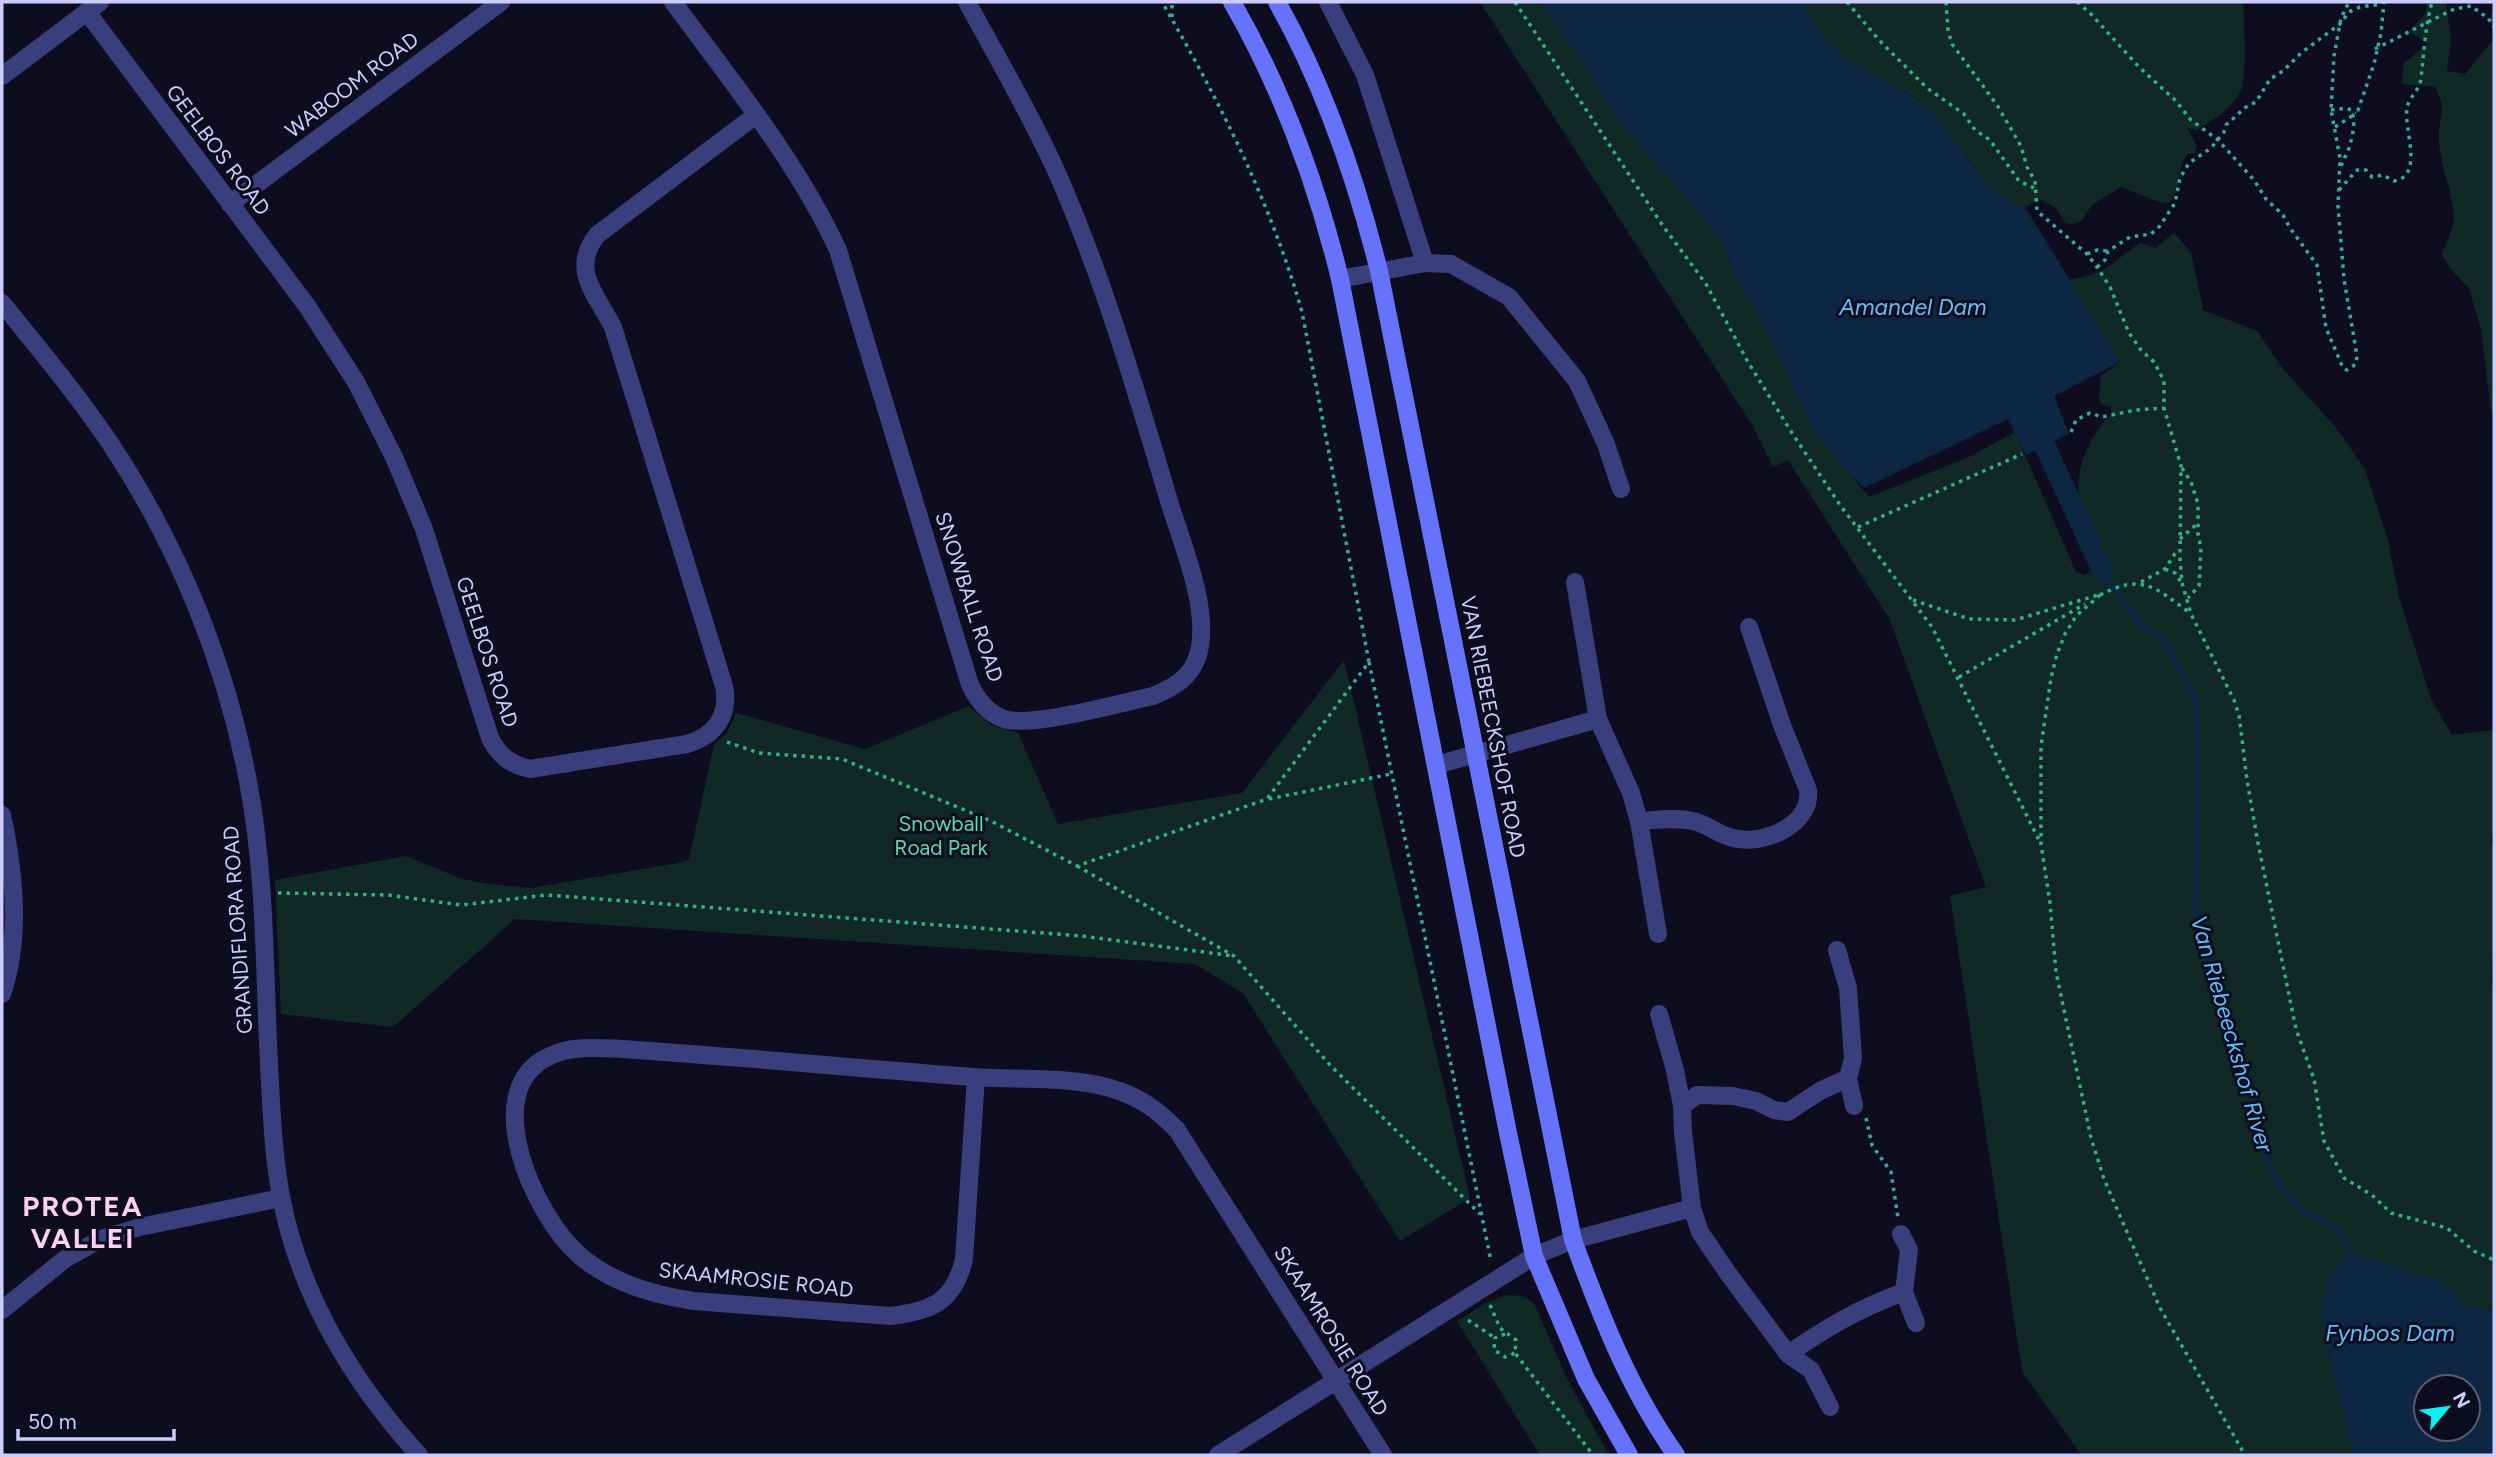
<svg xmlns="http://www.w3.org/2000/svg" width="2496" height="1457" font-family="Figtree,sans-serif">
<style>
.green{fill:#102925}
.water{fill:#0d2743;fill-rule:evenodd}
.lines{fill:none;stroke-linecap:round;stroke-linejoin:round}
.stream{stroke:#0d2743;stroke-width:6}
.canal{stroke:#0d2743;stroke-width:21}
.path{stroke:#31ad99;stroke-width:3.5;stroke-dasharray:3.5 5;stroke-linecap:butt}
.street{stroke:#393e7d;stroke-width:18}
.secondary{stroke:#6772fa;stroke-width:18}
.labels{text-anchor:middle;stroke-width:6;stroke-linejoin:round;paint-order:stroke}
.street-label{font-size:21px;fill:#cdcdfd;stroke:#0e0d1f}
.park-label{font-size:21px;fill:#5cdaae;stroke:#0e0d1f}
.water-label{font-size:23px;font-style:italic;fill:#5ec1fa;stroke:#0e0d1f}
.district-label{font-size:28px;font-weight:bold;letter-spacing:2px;fill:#fdcff1;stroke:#0e0d1f}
</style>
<rect width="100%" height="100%" fill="#0e0d1f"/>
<g class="green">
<path d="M1480 2H1540L1589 71 1612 112 1722 241 1740 287 1752 304 1782 364 1812 428 1869 497 1969 457 2015 432 2076 572 2084 575 2098 568 2095 561 2099 555 2098 547C2092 533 2082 516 2079 500 2075 469 2089 435 2112 414L2111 407 2101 404 2099 395 2101 376 2120 362 2068 280C2108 274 2109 264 2140 243L2155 248 2174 233 2191 252 2203 310 2257 331 2283 369 2337 429 2365 469 2388 540 2399 597 2431 699 2452 735 2492 730 2494 733V825L2491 840 2494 848V934L2491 984 2494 989V1311L2465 1304 2441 1281 2328 1352 2353 1455H2081L2022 1371 1950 896 1986 887 1890 620 1788 460 1773 467 1752 425Z"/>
<path d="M1802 2H2243C2244 18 2247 77 2241 90 2233 108 2213 120 2197 130L2187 128 2197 146 2195 153 2188 154C2176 167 2182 188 2170 202L2162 203 2121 187 2092 205 2081 221 2073 224 2065 223 2056 208 2041 200 2032 203 2027 207C2022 206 2016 206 2012 204 1986 192 1953 136 1934 115 1911 88 1876 80 1848 60 1830 46 1810 23 1802 2Z"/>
<path d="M2426 2H2446L2451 39 2447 71 2465 74 2494 39 2490 15 2494 9V417L2491 412 2481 329 2469 289 2450 268 2442 254C2446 243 2454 228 2454 217 2453 189 2438 163 2439 135 2440 111 2447 111 2435 87L2402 84 2404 63 2428 44 2409 31 2426 13Z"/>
<path d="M1344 660 1470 1198 1400 1241 1243 993 1195 964 515 919 393 1027 281 1014 275 880 406 856 462 879 489 884 531 888 684 862 689 859 714 744 727 733 736 713 865 749 969 706 991 725 1018 733 1058 824 1242 793Z"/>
<path d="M1506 1295 1523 1296 1534 1303 1569 1383 1609 1455H1540L1457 1321 1486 1303Z"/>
</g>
<g class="water">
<path d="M1540 2H1802C1810 23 1829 45 1848 60 1875 80 1910 88 1933 114 1960 143 1984 197 2025 207L2120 362 2054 396 2069 434 2026 455 2008 419 1864 488 1840 464 1812 428 1782 364 1752 304 1740 287 1722 241 1612 112 1589 71Z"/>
<path d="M2350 1252 2441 1281 2465 1304 2494 1311V1455H2353L2328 1352 2321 1313 2328 1280ZM2426 1387H2468V1429H2426Z"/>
</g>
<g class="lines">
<path class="stream" d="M2103 572 2138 621 2166 643 2196 700 2198 752 2196 916 2258 1123 2267 1159 2278 1183 2302 1211 2326 1221 2342 1234 2350 1252"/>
<path class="canal" d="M2045 446 2103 572"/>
<g class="path">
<path d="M1515 2 1663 226 1706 284 1748 362 1792 433 1840 505 1932 627 2041 844"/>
<path d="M1847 2 1879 40 1927 88 1964 114 1975 130 1990 140 2019 181 2034 188"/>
<path d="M1946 2 1948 31 1952 44 1997 105 2021 146 2027 167 2035 181 2037 211 2087 254 2097 267 2110 287 2129 333 2141 350 2154 362 2164 381V408L2181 466 2180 558 2182 583 2191 614 2234 700 2239 715 2247 780 2258 843 2296 1029 2314 1079 2324 1141 2344 1178 2372 1195 2391 1213 2447 1228 2474 1251 2494 1260"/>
<path d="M2077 2 2090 13 2139 67 2176 101 2191 120 2218 140 2254 180 2266 199 2283 215 2290 228 2317 265 2326 328 2343 368 2347 370 2356 364 2357 356 2344 279 2338 206 2340 158 2331 110 2334 56 2341 18 2349 2"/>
<path d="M1172 17V2"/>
<path d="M2375 49 2454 9 2471 6 2488 18 2494 27"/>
<path d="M2331 110 2347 108 2356 113"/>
<path d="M2335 127 2352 116"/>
<path d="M2341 166 2350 146 2354 127 2353 115 2358 110 2374 64 2381 33 2384 2"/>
<path d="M2339 190 2357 170H2366L2372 177 2383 175 2394 181C2425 176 2403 127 2407 108 2409 97 2420 90 2421 78 2424 53 2425 27 2432 2"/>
<path d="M2087 254 2097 250 2108 251"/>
<path d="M2097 267 2105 260 2108 251 2130 237 2151 234 2159 227 2175 203 2180 178 2189 163 2211 148 2224 132 2226 125 2246 107 2256 102 2270 79 2283 71 2301 53 2340 24 2349 12 2360 7 2382 4"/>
<path d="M2071 432 2076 420 2090 413 2102 417 2136 410 2164 408"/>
<path d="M2182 468 2191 482 2198 504V534L2201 548 2199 586 2188 598"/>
<path d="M1858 527 2022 454"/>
<path d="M2180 539 2198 523"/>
<path d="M2165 569 2175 573 2181 582"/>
<path d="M2141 582 2165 569 2178 549"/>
<path d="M2100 595 2076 616 2065 634 2057 654 2051 678 2041 746V844L2050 903 2056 972 2091 1138 2104 1179 2160 1308 2245 1455"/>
<path d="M2100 595C2142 573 2155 587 2190 613"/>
<path d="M1913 600 1969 619 2015 620 2098 595"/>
<path d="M1369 662 1491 1261"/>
<path d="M1959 677 2085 604"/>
<path d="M727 742 759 753 842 759 991 821 1077 866 1267 799 1369 662 1302 312C1271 203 1219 100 1162 2"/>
<path d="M1269 799 1391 774"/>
<path d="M1077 866 1234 956 1330 1065 1480 1214"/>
<path d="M278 893 388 895 461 905 547 895 1082 936 1234 956"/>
<path d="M1866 1118 1872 1145 1891 1172 1898 1218"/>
<path d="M1490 1305 1500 1328 1516 1340 1515 1353 1593 1455"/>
<path d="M1468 1320 1495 1338"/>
<path d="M1505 1334 1495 1338 1494 1350 1505 1357 1515 1353"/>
</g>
<g class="street">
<path d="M673 2C732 82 796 160 838 250L970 685C978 700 987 713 1004 719 1031 728 1121 703 1153 696 1174 687 1191 678 1198 655 1211 611 1182 544 1169 501 1136 391 1104 280 1058 175 1031 115 998 59 967 2"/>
<path d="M1328 2 1365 75 1425 263"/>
<path d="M87 12 307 306 356 382 394 457 424 529 490 738C499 756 511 765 530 769L687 744C715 736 730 715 724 686L613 327C596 294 570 270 597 235L756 115"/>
<path d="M2 76 100 2"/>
<path d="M230 204 501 2"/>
<path d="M1340 279 1425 263 1451 264 1509 297 1577 381 1606 444 1621 489"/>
<path d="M2 303C39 349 77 394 110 443 179 547 227 665 249 787 267 885 264 984 270 1083 272 1121 274 1159 281 1196 299 1294 353 1383 419 1455"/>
<path d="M1575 582 1598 719 1631 793 1639 821 1658 934"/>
<path d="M1437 765 1598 719"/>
<path d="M2 815C14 870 21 939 2 994"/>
<path d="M1639 821C1657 820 1676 817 1693 821 1708 824 1718 835 1733 838 1763 846 1812 825 1808 790L1782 725 1749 627"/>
<path d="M1837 950 1848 988 1853 1058 1848 1078 1854 1106"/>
<path d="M1659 1014 1675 1070 1682 1106 1683 1132 1692 1208"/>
<path d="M976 1077 964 1259C954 1302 932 1311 890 1316L694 1301C653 1295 610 1283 578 1254 535 1216 476 1089 550 1056 573 1045 599 1048 623 1049 740 1057 856 1068 973 1077 1018 1080 1066 1076 1110 1088 1138 1096 1157 1109 1177 1130L1383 1455"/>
<path d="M1682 1106 1697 1095 1733 1096 1756 1101 1774 1110 1788 1112 1820 1091 1848 1078"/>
<path d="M1901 1234 1909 1250 1904 1292 1916 1323"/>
<path d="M2 1310 65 1259 101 1239 140 1227 281 1198"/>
<path d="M1788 1354C1829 1326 1858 1309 1904 1292"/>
<path d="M1218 1455 1534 1256 1573 1240 1692 1208 1700 1232 1727 1272 1788 1354 1811 1370 1830 1407"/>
</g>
<g class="secondary">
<path d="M1232 2C1282 89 1316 181 1340 279L1508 1133 1534 1256 1586 1379 1629 1455"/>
<path d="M1277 2C1324 85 1356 179 1379 271L1573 1240C1601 1316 1629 1389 1676 1455"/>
</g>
</g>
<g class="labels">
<g class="street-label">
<text transform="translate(352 85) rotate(-37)" y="7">WABOOM ROAD</text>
<text transform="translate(218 150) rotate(53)" y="7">GEELBOS ROAD</text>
<text transform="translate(969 597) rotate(72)" y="7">SNOWBALL ROAD</text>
<text transform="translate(487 652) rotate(72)" y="7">GEELBOS ROAD</text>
<text transform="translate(1493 727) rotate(79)" y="7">VAN RIEBEECKSHOF ROAD</text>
<text transform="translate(238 930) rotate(-94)" y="7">GRANDIFLORA ROAD</text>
<text transform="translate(756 1280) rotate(6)" y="7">SKAAMROSIE ROAD</text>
<text transform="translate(1331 1331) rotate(58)" y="7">SKAAMROSIE ROAD</text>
</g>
<g class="park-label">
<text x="941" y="831">Snowball<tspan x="941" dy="24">Road Park</tspan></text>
</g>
<g class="water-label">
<text x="1913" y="315">Amandel Dam</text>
<text transform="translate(2232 1034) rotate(74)" y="8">Van Riebeeckshof River</text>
<text x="2390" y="1341">Fynbos Dam</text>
</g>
<g class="district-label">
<text x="83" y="1216">PROTEA<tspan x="83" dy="32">VALLEI</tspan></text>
</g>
</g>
<rect width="2496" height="1457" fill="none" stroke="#cdcdfd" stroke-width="7"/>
<g transform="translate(2447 1408) rotate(61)"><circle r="33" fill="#0e0d1f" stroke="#5a5a78" stroke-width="2"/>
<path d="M0-5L12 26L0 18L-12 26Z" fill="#08efef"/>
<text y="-10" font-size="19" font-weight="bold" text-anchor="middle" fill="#cdcdfd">N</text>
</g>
<path d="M18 1429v10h156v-10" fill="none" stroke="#cdcdfd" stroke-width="3.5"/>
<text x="28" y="1429" font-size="21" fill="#cdcdfd" stroke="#0e0d1f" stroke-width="5" paint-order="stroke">50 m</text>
</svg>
